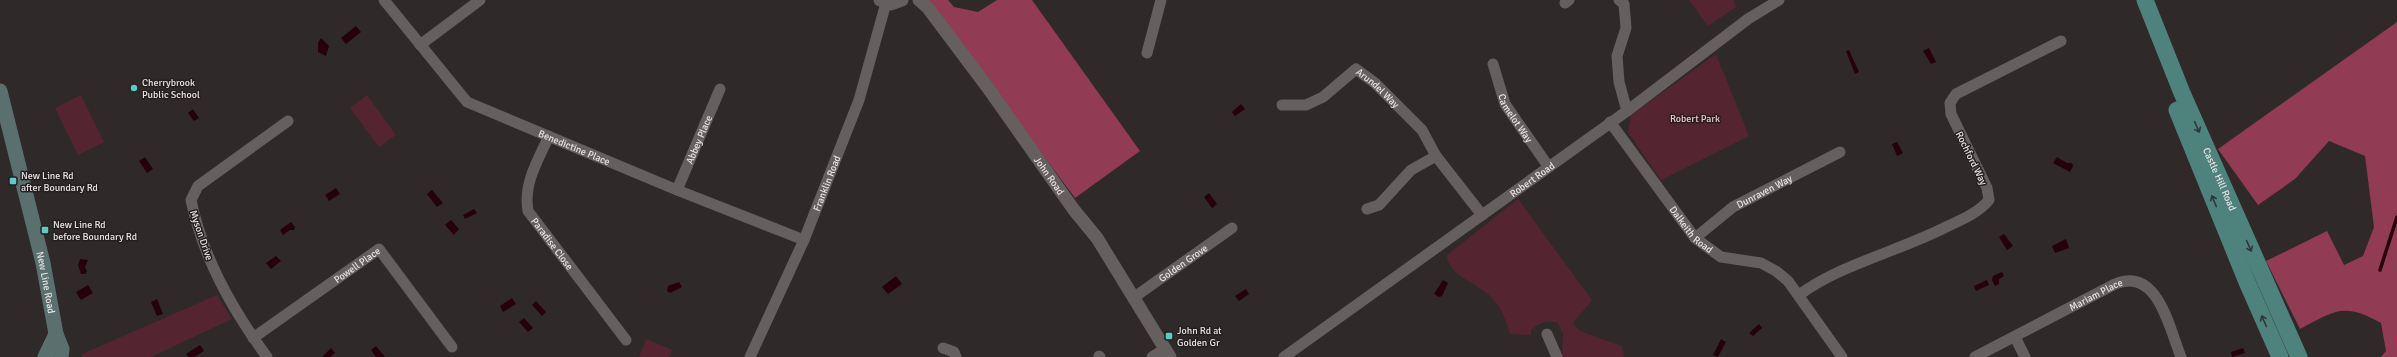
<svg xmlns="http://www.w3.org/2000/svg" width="2397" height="357" font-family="Signika,sans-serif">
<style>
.green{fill:#542431}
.forest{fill:#913b54}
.water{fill:#26000c}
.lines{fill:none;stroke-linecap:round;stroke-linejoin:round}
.stream{stroke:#26000c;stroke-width:3.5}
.minor{stroke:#655f60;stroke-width:11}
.tertiary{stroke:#655f60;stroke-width:13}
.secondary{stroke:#5a706e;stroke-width:15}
.primary{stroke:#4e827d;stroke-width:17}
.oneway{stroke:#2f3837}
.poi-dot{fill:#57cec2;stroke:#251f20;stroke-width:1.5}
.labels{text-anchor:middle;stroke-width:3;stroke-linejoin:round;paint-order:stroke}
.poi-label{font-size:10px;fill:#e6e2e3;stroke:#251f20;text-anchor:start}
.street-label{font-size:10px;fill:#e6e2e3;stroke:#251f20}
.park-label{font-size:10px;fill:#f6c3cd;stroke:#251f20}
</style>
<rect width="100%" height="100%" fill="#2f292a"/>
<g class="green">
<path d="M1689 0H1734L1736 7 1708 26Z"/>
<path d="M1716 54 1749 136 1661 180 1628 132 1631 115Z"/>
<path d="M81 95 104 142 78 155 55 108Z"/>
<path d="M367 95 396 135 379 147 350 108Z"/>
<path d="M1518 199 1592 300 1573 323 1580 331 1622 346 1624 357H1562L1563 334 1558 323C1546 320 1540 323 1531 330V335L1510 334C1506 321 1502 308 1492 298 1481 285 1446 275 1447 255Z"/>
<path d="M217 295 232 319 151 357H82V354Z"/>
<path d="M646 339 672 350 669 357H639Z"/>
</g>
<g class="forest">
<path d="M927 0H948L954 7 978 12 997 0H1032L1140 151 1075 198Z"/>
<path d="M2397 22V357H2381L2386 351 2381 323C2343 302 2335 311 2300 329L2266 261 2327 231 2344 265 2363 256 2374 227 2365 156 2329 141 2295 179 2258 205 2218 149Z"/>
</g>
<g class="water">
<path d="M356 26 361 32 346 44 341 38Z"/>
<path d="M321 38 329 46 326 56 318 52V43Z"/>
<path d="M1929 48 1936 62 1931 64 1923 51Z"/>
<path d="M1849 50 1859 72 1855 74 1846 51Z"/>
<path d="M1241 104 1245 109 1235 116 1232 112Z"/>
<path d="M193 109 199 118 194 121 188 113Z"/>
<path d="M1897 142 1903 153 1897 156 1892 144Z"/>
<path d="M145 157 153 169 147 173 139 161Z"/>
<path d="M2057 157 2067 163H2072L2073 166 2070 172 2053 163Z"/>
<path d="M336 188 340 194 329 201 325 195Z"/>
<path d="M432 190 443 203 437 207 427 194Z"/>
<path d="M1209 193 1217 204 1212 208 1204 197Z"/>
<path d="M474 209 477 213 465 219 463 215Z"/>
<path d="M451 220 459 229 454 235 445 225Z"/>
<path d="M291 222 295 227 294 230H290L283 235 280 230Z"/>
<path d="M2004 234 2013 246 2007 250 1999 237Z"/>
<path d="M2066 239 2069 248 2055 253 2052 246Z"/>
<path d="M276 256 281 261 271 269 266 263Z"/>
<path d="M80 259 88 260 85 267 87 272 85 274H81L78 265Z"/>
<path d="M2002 272 2004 276 1999 279V284L1995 286 1992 280 1993 276Z"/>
<path d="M896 276 902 284 888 294 882 287Z"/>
<path d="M1443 280 1448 283 1442 296 1439 297 1434 294Z"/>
<path d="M1987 280 1989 285 1976 291 1974 286Z"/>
<path d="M679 282 682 287 670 293 667 291 668 286Z"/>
<path d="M88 285 93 293 81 300 76 292Z"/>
<path d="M1246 289 1249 294 1239 301 1235 296Z"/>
<path d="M512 298 516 304 503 312 500 306Z"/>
<path d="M157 299 163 314 157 316 151 302Z"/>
<path d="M536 301 546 312 542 316 532 305Z"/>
<path d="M524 318 533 328 528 332 519 322Z"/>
<path d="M1759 324 1762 328 1753 336 1749 333Z"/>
<path d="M1721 339 1726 342 1718 357 1713 355Z"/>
<path d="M200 345 204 351 194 357H188L186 354Z"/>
<path d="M376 346 385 357H376L371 350Z"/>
<path d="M331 348 335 353 330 357H322Z"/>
<path d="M2243 348 2245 353 2232 357 2231 352Z"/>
</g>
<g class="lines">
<path class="stream" d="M2380 270 2397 217"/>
<g class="minor">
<path id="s1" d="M384 0 467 102 677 190 804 240"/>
<path d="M1619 0 1624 4 1626 28 1617 56 1619 82 1627 111"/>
<path d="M1565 3 1569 0"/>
<path d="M420 45 480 0"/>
<path d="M1147 53 1161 0"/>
<path id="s2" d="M1493 64 1505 104 1548 166"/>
<path id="s3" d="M1282 105H1306L1323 97 1356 69 1375 83 1422 130 1436 156 1482 215"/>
<path id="s4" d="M1610 122 1695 238 1721 257 1761 263 1776 271 1788 281 1842 357"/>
<path id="s5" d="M549 136C538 160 523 184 528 211L626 340"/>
<path id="s6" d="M677 190 720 89"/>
<path d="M1367 209 1379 205 1411 170 1436 156"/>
<path id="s7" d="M1695 238 1733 207 1840 152"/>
<path d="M1799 295C1841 264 1900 251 1948 226 1963 219 1978 213 1989 200L1987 188 1951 114 1950 103 1956 94 2061 41"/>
<path id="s8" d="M1133 298 1232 228"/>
<path d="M1547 334 1557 357"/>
<path d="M2015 337 2025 357"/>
<path id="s9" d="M253 338 379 249 452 347"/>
<path d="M943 348 954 352 956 357"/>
<path d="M1099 356 1100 357"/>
<path d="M267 357C232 309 203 258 191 200L198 186 288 121"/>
<path id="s10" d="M750 357 804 240 859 100 886 3"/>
<path d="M1152 357 1165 349"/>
<path id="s11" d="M1284 357 1627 111 1748 19 1779 0"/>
<path id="s12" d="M1975 357 2115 284C2158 266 2169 328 2181 357"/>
</g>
<g class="tertiary">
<path d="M880 0 891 4 902 0"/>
<path id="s13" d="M919 0 928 8 988 88 1074 210 1097 238 1170 357"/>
</g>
<g class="secondary">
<path id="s14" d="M0 91 43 263 56 334 62 349 61 357"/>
<path d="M45 357 56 334"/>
</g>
<g class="primary">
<path id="s15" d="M2145 0 2182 93 2299 357"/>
<path d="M2177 110 2247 282 2280 357"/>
</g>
</g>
<defs><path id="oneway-shaft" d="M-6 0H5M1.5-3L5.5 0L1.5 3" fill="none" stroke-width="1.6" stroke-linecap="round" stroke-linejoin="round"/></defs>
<g class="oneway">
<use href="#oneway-shaft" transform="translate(2197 127) rotate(66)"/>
<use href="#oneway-shaft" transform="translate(2214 201) rotate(-112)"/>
<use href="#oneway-shaft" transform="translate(2249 246) rotate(66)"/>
<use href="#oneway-shaft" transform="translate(2264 321) rotate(-114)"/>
</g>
<g class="poi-dot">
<circle cx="134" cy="88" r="4"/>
<rect x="9" y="177" width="8" height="8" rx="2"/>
<rect x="41" y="226" width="8" height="8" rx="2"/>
<rect x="1165" y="332" width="8" height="8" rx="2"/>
</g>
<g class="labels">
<g class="poi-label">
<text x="142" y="86">Cherrybrook<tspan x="142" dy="12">Public School</tspan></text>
<text x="21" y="179">New Line Rd<tspan x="21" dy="12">after Boundary Rd</tspan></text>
<text x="53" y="228">New Line Rd<tspan x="53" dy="12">before Boundary Rd</tspan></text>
<text x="1177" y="334">John Rd at<tspan x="1177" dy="12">Golden Gr</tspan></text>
</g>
<g class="street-label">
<text dy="4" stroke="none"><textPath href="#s3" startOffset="115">Arundel Way</textPath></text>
<text dy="4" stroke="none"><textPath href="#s2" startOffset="59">Camelot Way</textPath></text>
<text dy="4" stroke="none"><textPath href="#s6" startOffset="55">Abbey Place</textPath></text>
<text dy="4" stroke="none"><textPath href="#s1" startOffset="248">Benedictine Place</textPath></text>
<text transform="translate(1972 158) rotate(64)" y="4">Rochford Way</text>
<text dy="4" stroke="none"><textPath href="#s13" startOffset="219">John Road</textPath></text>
<text dy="4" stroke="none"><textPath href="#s11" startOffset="305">Robert Road</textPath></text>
<text dy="4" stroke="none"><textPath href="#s15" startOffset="194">Castle Hill Road</textPath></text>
<text dy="4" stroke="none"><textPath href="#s10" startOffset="190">Franklin Road</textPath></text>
<text dy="4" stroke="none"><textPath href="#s7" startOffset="84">Dunraven Way</textPath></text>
<text dy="4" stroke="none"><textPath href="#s4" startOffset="135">Dalkeith Road</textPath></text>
<text transform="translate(202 235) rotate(71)" y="4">Myson Drive</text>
<text dy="4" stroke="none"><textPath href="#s5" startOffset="120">Paradise Close</textPath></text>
<text dy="4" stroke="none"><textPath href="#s8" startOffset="61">Golden Grove</textPath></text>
<text dy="4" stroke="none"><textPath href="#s9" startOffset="127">Powell Place</textPath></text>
<text dy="4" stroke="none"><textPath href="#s14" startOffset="197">New Line Road</textPath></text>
<text dy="4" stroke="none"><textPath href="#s12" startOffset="136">Mariam Place</textPath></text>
</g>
<g class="park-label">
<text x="1695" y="122">Robert Park</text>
</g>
</g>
</svg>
